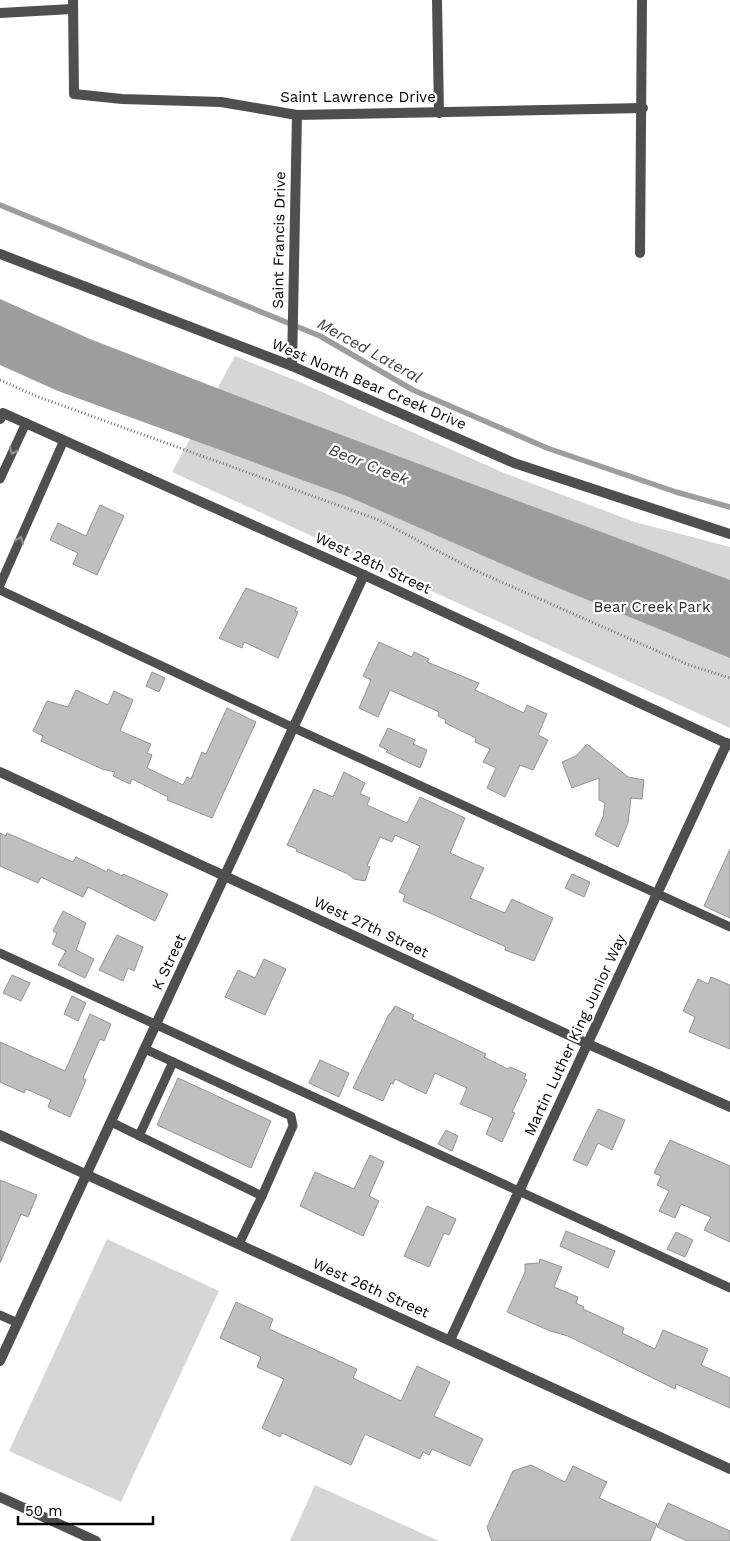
<svg xmlns="http://www.w3.org/2000/svg" width="730" height="1541" font-family="'Work Sans',sans-serif">
<style>
.green{fill:#d6d6d6}
.water{fill:#9d9d9d}
.lines{fill:none;stroke-linecap:round;stroke-linejoin:round}
.stream{stroke:#9d9d9d;stroke-width:5.5}
.building{fill:#bfbfbf;stroke:#939393}
.path{stroke:#717171;stroke-width:3;stroke-dasharray:1 2.5;stroke-linecap:butt}
.lane{stroke:#4f4f4f;stroke-width:9}
.street{stroke:#4f4f4f;stroke-width:10}
.oneway{stroke:#959595}
.labels{text-anchor:middle;stroke-width:4.5;stroke-linejoin:round;paint-order:stroke}
.street-label{font-size:15px;fill:#000;stroke:#fff}
.park-label{font-size:15px;fill:#2d2d2d;stroke:#fff}
.water-label{font-size:16px;font-style:italic;fill:#3e3e3e;stroke:#fff}
</style>
<rect width="100%" height="100%" fill="#fff"/>
<g class="green">
<path d="M235 356 302 383 504 473 635 522 730 547V728L172 472Z"/>
<path d="M107 1239 219 1291 121 1502 9 1451Z"/>
<path d="M315 1485 439 1541H290Z"/>
</g>
<path class="water" d="M0 299 90 339 253 402 730 580V658L534 578 349 497 58 391 0 365Z"/>
<g class="lines">
<path class="stream" d="M0 205 320 336 413 390 547 448 676 492 730 507"/>
</g>
<g class="building">
<path d="M100 505 124 516 97 575 73 564 78 553 50 540 58 523 86 536Z"/>
<path d="M246 588 297 608 295 611 298 612 278 658 244 642 242 648 219 638Z"/>
<path d="M379 642 412 657 414 652 429 659 427 662 479 683 475 690 524 713 527 705 547 714 538 735 548 740 533 770 520 765 505 797 487 788 496 768 483 762 490 749 475 742 476 738 445 723 446 720 438 716 439 712 390 690 378 717 359 708 371 680 363 676Z"/>
<path d="M152 672 165 678 159 692 146 686Z"/>
<path d="M76 690 108 705 114 691 133 700 120 731 151 744 147 753 152 755 147 768 183 785 187 777 191 779 202 752 206 754 227 708 256 722 212 818 167 800 168 797 132 779 130 784 113 776 115 772 102 769 41 741 43 736 33 731 47 701 68 707Z"/>
<path d="M388 728 415 740 413 744 427 750 420 768 386 752 388 750 379 746Z"/>
<path d="M587 744 628 777 644 780 642 799 631 798 628 823 618 847 595 835 603 817 605 803 599 800V778L572 788 562 762 576 756Z"/>
<path d="M344 772 365 783 360 794 370 798 367 805 407 823 420 797 465 818 450 853 484 868 470 898 505 913 512 899 553 918 534 961 505 950 506 947 403 901 405 895 399 892 420 846 395 835 392 842 380 837 367 866 370 867 365 881 354 879 348 874 296 851 297 849 287 845 314 789 333 797Z"/>
<path d="M0 833 6 836 7 833 73 862 76 857 107 872 108 869 122 876 123 874 168 894 155 921 88 887 83 897 41 877 38 883 0 866Z"/>
<path d="M730 849V918L704 906Z"/>
<path d="M572 874 590 882 584 897 565 888Z"/>
<path d="M63 911 86 923 76 950 94 959 85 978 58 965 66 951 52 944 57 933 53 931Z"/>
<path d="M117 935 143 947 134 971 128 968 123 981 99 970Z"/>
<path d="M264 959 286 969 265 1015 225 997 238 970 255 978Z"/>
<path d="M12 975 30 983 21 1001 3 993Z"/>
<path d="M711 977 730 985V1049L689 1032 695 1017 683 1011 698 979 708 984Z"/>
<path d="M72 996 86 1003 78 1021 64 1014Z"/>
<path d="M395 1006 414 1015 412 1019 486 1054 484 1057 508 1069 510 1067 526 1074 524 1079 527 1080 512 1112 515 1113 502 1142 486 1134 493 1118 460 1104 467 1088 435 1073 426 1094 395 1079 393 1084 391 1083 383 1101 353 1088 389 1014H390Z"/>
<path d="M90 1014 111 1024 104 1041 100 1039 83 1078 86 1080 70 1117 48 1107 51 1100 26 1089 24 1093 0 1082V1042L65 1071Z"/>
<path d="M320 1060 349 1073 339 1097 309 1083Z"/>
<path d="M178 1078 271 1121 251 1168 157 1125Z"/>
<path d="M598 1109 625 1120 612 1150 598 1143 587 1166 573 1160Z"/>
<path d="M446 1130 458 1136 452 1151 438 1144Z"/>
<path d="M670 1140 730 1166V1242L704 1230 711 1217 681 1204 675 1218 659 1211 669 1191 657 1185 661 1176 654 1173Z"/>
<path d="M370 1155 384 1162 369 1196 379 1201 363 1236 300 1206 315 1172 354 1189Z"/>
<path d="M0 1180 37 1195 28 1217 21 1214 0 1263Z"/>
<path d="M427 1206 456 1219 449 1235 444 1233 429 1267 404 1256Z"/>
<path d="M566 1231 615 1251 608 1268 560 1246Z"/>
<path d="M676 1232 693 1240 685 1257 667 1249Z"/>
<path d="M540 1259 562 1267 554 1287 578 1297 576 1303 584 1307 583 1309 624 1328 622 1333 655 1349 663 1330 708 1349 701 1365 730 1378V1408L676 1384 675 1389 568 1336 550 1331 507 1312 525 1272V1264L539 1263Z"/>
<path d="M236 1302 273 1319 269 1329 357 1369 353 1378 401 1401 417 1366 450 1382 434 1416 483 1439 470 1466 432 1449 429 1455 423 1452 420 1459 365 1434 351 1465 282 1433 280 1437 262 1428 284 1379 257 1367 261 1357 220 1338Z"/>
<path d="M531 1465 565 1482 573 1466 607 1482 599 1498 657 1524 650 1541H492L487 1527 513 1471Z"/>
<path d="M668 1503 730 1531V1541H687L657 1527Z"/>
</g>
<g class="lines">
<path class="path" d="M0 380 36 396 379 520 472 569 689 665 730 678"/>
<g class="lane">
<path d="M0 479 26 423"/>
<path d="M0 585 64 440"/>
<path d="M0 590 294 728 730 927"/>
<path d="M0 953 730 1288"/>
<path d="M111 1122 262 1196 293 1126 291 1116 145 1049"/>
<path d="M139 1136 173 1062"/>
<path d="M239 1244 262 1196"/>
<path d="M0 1315 18 1323"/>
</g>
<g class="street">
<path d="M73 0 74 94 122 99 221 102 297 115 643 108"/>
<path d="M437 0 439 113"/>
<path d="M0 13 72 9"/>
<path d="M640 253 642 0"/>
<path d="M0 254 292 366 514 463 730 534"/>
<path d="M292 366 297 115"/>
<path d="M0 419 3 413 364 575 730 745"/>
<path d="M0 772 588 1044 730 1107"/>
<path d="M0 1135 730 1469"/>
<path d="M450 1340 727 743"/>
<path d="M0 1361 364 575"/>
<path d="M0 1497 96 1541"/>
</g>
</g>
<defs><path id="oneway-chevron" d="M-2-3.5L2.5 0L-2 3.5" fill="none" stroke-width="1.6" stroke-linecap="round" stroke-linejoin="round" transform="scale(1.25)"/></defs>
<g class="oneway">
<use href="#oneway-chevron" transform="translate(13 451) rotate(114)"/>
<use href="#oneway-chevron" transform="translate(20 540) rotate(-66)"/>
</g>
<g class="labels">
<g class="street-label">
<text x="358" y="102">Saint Lawrence Drive</text>
<text transform="translate(279 240) rotate(-89)" y="5">Saint Francis Drive</text>
<text transform="translate(369 384) rotate(23)" y="5">West North Bear Creek Drive</text>
<text transform="translate(373 563) rotate(25)" y="5">West 28th Street</text>
<text transform="translate(371 927) rotate(25)" y="5">West 27th Street</text>
<text transform="translate(169 962) rotate(-65)" y="5">K Street</text>
<text transform="translate(575 1035) rotate(-65)" y="5">Martin Luther King Junior Way</text>
<text transform="translate(371 1288) rotate(24)" y="5">West 26th Street</text>
</g>
<g class="park-label">
<text x="652" y="612">Bear Creek Park</text>
</g>
<g class="water-label">
<text transform="translate(370 350) rotate(29)" y="6">Merced Lateral</text>
<text transform="translate(369 464) rotate(22)" y="6">Bear Creek</text>
</g>
</g>
<path d="M18 1516v8h135v-8" fill="none" stroke="#000000" stroke-width="2.5"/>
<text x="25" y="1516" font-size="15" fill="#000000" stroke="#ffffff" stroke-width="4" paint-order="stroke">50 m</text>
</svg>
